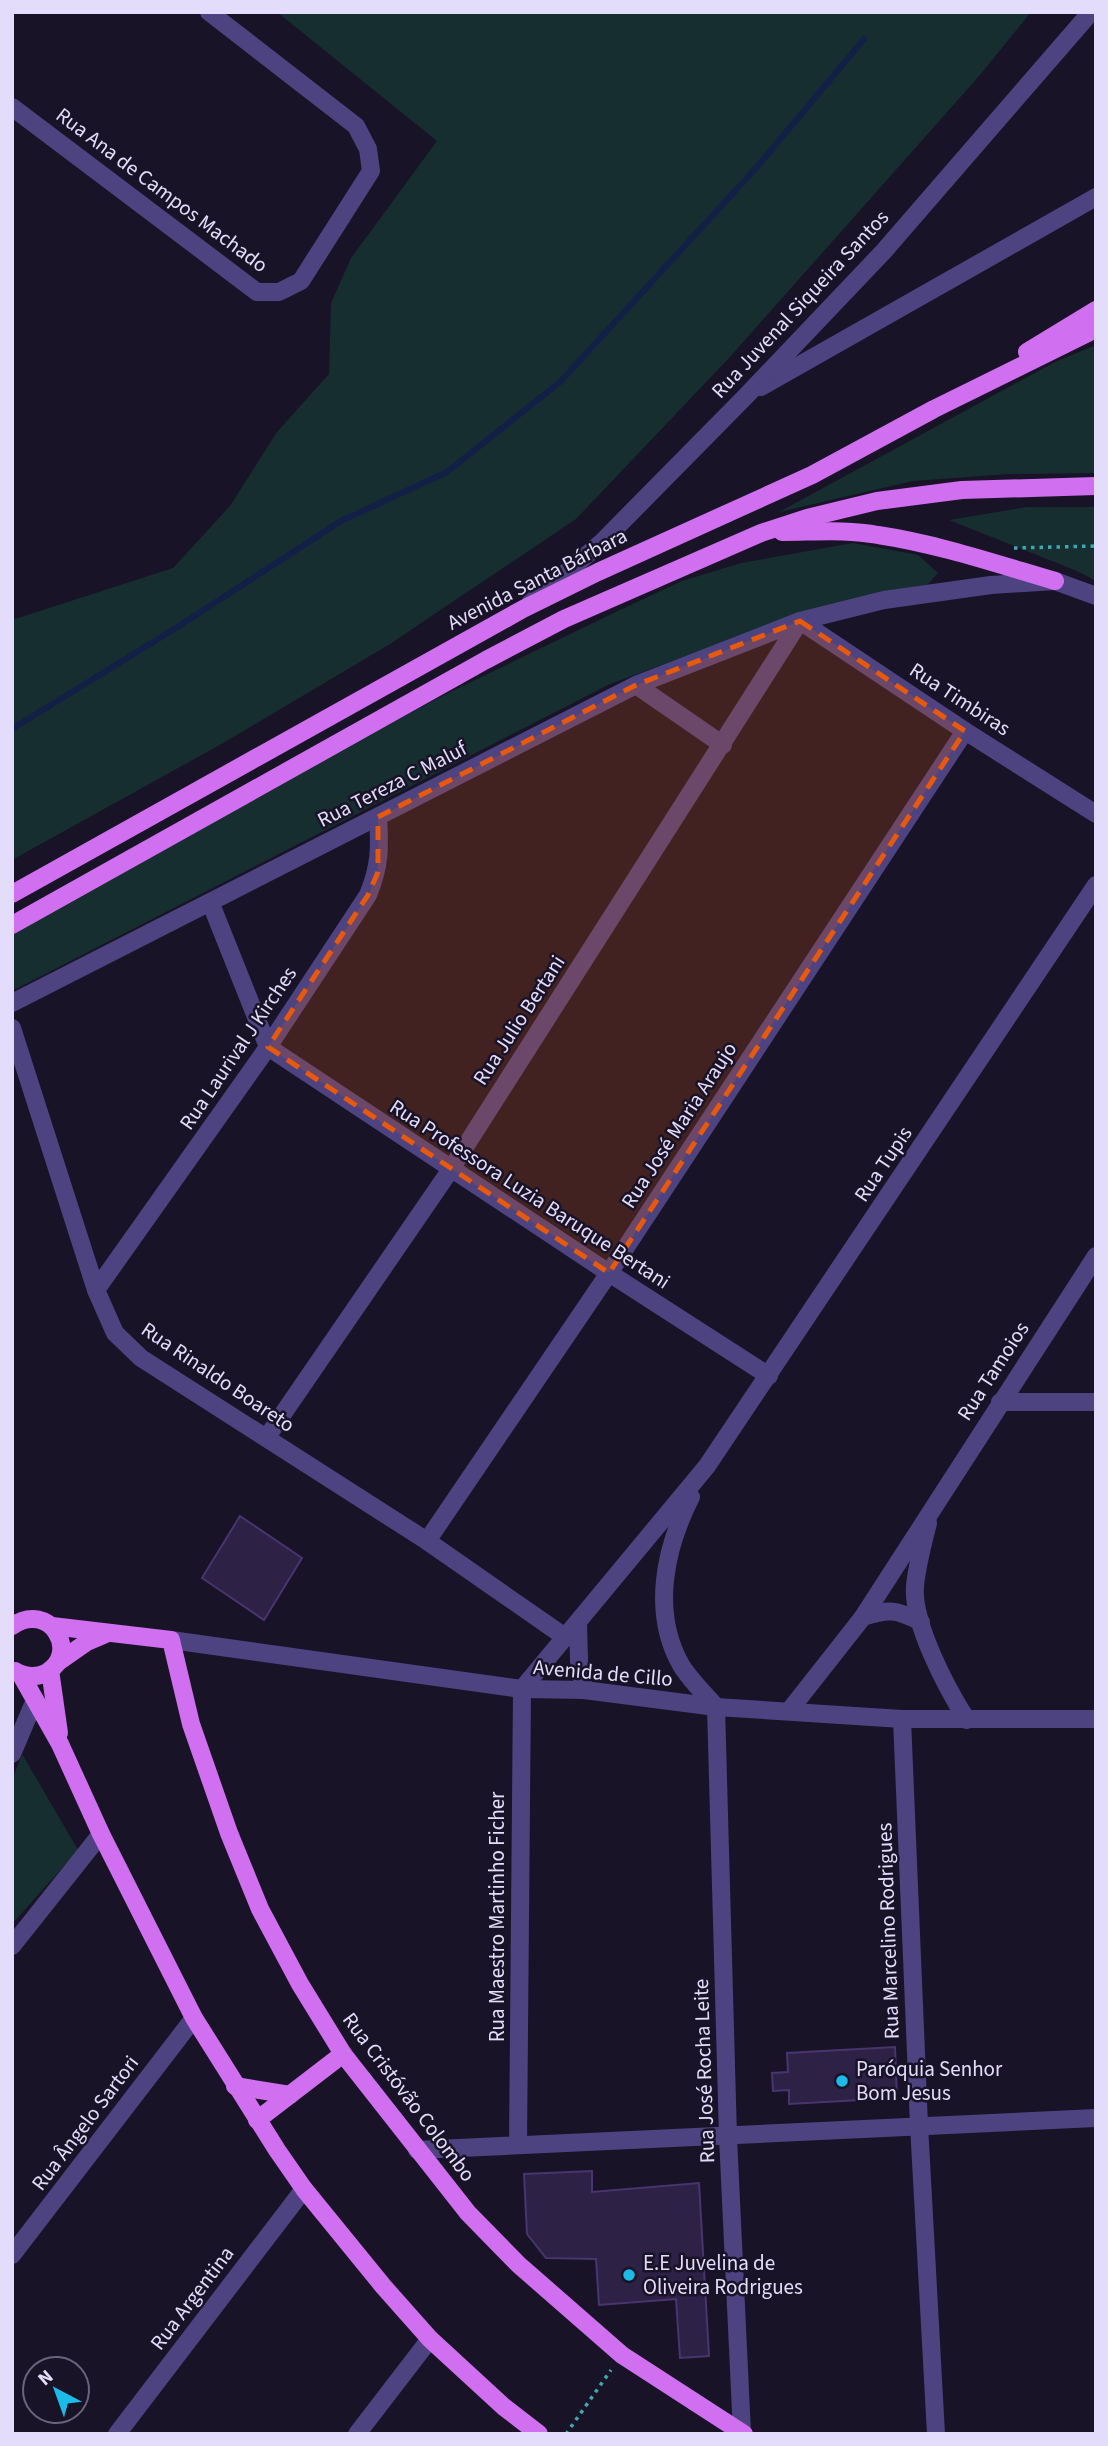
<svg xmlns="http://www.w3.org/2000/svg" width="1108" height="2446" font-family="'Source Sans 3',sans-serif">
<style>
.green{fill:#162e30}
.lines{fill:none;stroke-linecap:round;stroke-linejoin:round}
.stream{stroke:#121f46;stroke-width:6}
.building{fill:#2d2146;stroke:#483570;stroke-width:2}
.path{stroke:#3da8af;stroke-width:3.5;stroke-dasharray:3.5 5;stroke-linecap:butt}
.minor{stroke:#4d4381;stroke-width:18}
.major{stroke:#d06ff0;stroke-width:18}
.marked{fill:#e8590c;fill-opacity:0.2;stroke:#e8590c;stroke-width:5;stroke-dasharray:14 9;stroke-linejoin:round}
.poi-dot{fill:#1cbae8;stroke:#191327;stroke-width:2.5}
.labels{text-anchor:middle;stroke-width:5;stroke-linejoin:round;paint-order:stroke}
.street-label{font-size:21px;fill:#e4dcfb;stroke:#191327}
.poi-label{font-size:21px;fill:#e4dcfb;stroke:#191327;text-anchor:start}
</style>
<rect width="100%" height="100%" fill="#191327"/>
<g class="green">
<path d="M277 12H1031L980 75 729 358 576 519 390 644 225 742 12 860V620L173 568 230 506 277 432 329 374 331 303 351 258 437 141Z"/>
<path d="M1096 345V473L1009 474 913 481 779 512 1055 362Z"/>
<path d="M1027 507H1096V581L1077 571 949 520Z"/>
<path d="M853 543 918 555 938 573 921 592 802 613 610 684 12 991V927L444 695 620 610 682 581 741 563Z"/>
<path d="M22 1754 78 1850 12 1924V1780Z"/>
</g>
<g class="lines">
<path class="stream" d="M12 729 179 626 341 521 447 472 560 382 757 167 864 39"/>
</g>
<g class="building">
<path d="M240 1516 302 1558 264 1620 202 1578Z"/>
<path d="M895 2047 897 2098 789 2104V2090L773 2091 772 2073 788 2072 787 2053Z"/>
<path d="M592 2171V2192L699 2183 709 2356 680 2358 676 2299 599 2305 596 2259 546 2258 527 2234 524 2174Z"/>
</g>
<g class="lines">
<g class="path">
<path d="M1014 548 1096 546"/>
<path d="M566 2434 611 2370"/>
</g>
<g class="minor">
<path d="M12 107 257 292H279L301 281 371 171 368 149 356 126 209 12"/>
<path d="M761 387 1096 197"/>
<path d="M531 602 601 543 746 396 884 251 1091 12"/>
<path d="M800 621 965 731 1096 814"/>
<path d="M636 685 723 745"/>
<path d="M211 904 268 1047 609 1273 769 1376"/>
<path d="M12 1003 636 685 800 621 884 600 991 585 1055 581 1096 596"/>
<path d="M12 1028 96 1290 115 1333 141 1358 427 1541 565 1637"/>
<path d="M96 1290 268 1047 368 895C380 866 380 848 378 817"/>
<path d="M1000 1402H1096"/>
<path d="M267 1437 451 1169 800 621"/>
<path d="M691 1497C665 1548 651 1612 681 1665 690 1680 705 1694 716 1707L728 2137 742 2433"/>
<path d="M928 1523C923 1543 917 1565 915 1586 912 1623 947 1689 967 1720"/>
<path d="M427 1541 609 1273 965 731"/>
<path d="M863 1617C889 1609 896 1609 921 1622"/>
<path d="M578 1623 579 1661 584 1690"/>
<path d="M171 1640 522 1689 584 1690 716 1707 902 1719H1096"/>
<path d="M789 1711 863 1617 1096 1256"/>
<path d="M902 1719 919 2125 936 2434"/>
<path d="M12 1754 35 1700"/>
<path d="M12 1946 101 1834"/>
<path d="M518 2145 522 1689 707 1466 1096 885"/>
<path d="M417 2150 1096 2118"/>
<path d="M12 2255 194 2018"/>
<path d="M117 2434 304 2189"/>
<path d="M357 2434 430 2339"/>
</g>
<g class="major">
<path d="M1027 352 1096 310"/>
<path d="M782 532C814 532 847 529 878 535 938 544 997 564 1055 581"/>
<path d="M12 894 523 609 598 572 812 475 934 409 1096 329"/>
<path d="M12 925 486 660 564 619 761 533 807 518 877 501 962 490 1096 486"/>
<path d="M12 1626C50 1600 81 1653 46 1673 35 1678 25 1677 15 1671"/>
<path d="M52 1626 171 1640 191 1724 229 1833 260 1909 300 1984 343 2054 468 2213 519 2265 622 2355 744 2434"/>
<path d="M57 1663 87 1642 108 1633"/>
<path d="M50 1670 59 1733"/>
<path d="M21 1675 60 1744 101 1834 194 2018 277 2150 304 2189 383 2286 430 2339 504 2407 539 2434"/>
<path d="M235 2086 290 2095"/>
<path d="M257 2120 343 2054"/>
</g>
</g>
<path class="marked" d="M800 621 965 731 609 1273 268 1047 368 895 378 872V817L636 685Z"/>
<g class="poi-dot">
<circle cx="842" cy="2081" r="7"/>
<circle cx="629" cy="2275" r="7"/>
</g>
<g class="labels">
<g class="street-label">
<text transform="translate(162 190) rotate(37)" y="7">Rua Ana de Campos Machado</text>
<text transform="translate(800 304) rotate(-47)" y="7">Rua Juvenal Siqueira Santos</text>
<text transform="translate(537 579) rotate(-27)" y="7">Avenida Santa Bárbara</text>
<text transform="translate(960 699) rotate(33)" y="7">Rua Timbiras</text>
<text transform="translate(392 784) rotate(-27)" y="7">Rua Tereza C Maluf</text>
<text transform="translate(519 1020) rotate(-57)" y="7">Rua Julio Bertani</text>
<text transform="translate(238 1048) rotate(-56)" y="7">Rua Laurival J Kirches</text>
<text transform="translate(679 1125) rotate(-57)" y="7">Rua José Maria Araujo</text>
<text transform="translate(883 1164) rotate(-56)" y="7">Rua Tupis</text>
<text transform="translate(530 1194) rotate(33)" y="7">Rua Professora Luzia Baruque Bertani</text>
<text transform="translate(993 1371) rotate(-57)" y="7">Rua Tamoios</text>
<text transform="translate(218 1377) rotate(34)" y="7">Rua Rinaldo Boareto</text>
<text transform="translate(603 1673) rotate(5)" y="7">Avenida de Cillo</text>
<text transform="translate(497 1917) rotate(-90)" y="7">Rua Maestro Martinho Ficher</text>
<text transform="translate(888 1931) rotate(-92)" y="7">Rua Marcelino Rodrigues</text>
<text transform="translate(704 2071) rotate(-92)" y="7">Rua José Rocha Leite</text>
<text transform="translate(409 2097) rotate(53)" y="7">Rua Cristóvão Colombo</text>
<text transform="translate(85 2123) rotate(-53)" y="7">Rua Ângelo Sartori</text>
<text transform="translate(192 2298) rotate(-53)" y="7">Rua Argentina</text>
</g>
<g class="poi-label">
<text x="856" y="2076">Paróquia Senhor<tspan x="856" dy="24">Bom Jesus</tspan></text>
<text x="643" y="2270">E.E Juvelina de<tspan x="643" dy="24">Oliveira Rodrigues</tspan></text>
</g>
</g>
<rect width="1108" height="2446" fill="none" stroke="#e4dcfb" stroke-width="28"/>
<g transform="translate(56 2390) rotate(319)"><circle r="33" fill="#191327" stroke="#6a637c" stroke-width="2"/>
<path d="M0-5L12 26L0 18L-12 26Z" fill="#1cbae8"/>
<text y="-10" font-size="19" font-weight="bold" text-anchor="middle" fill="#e4dcfb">N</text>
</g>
</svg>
